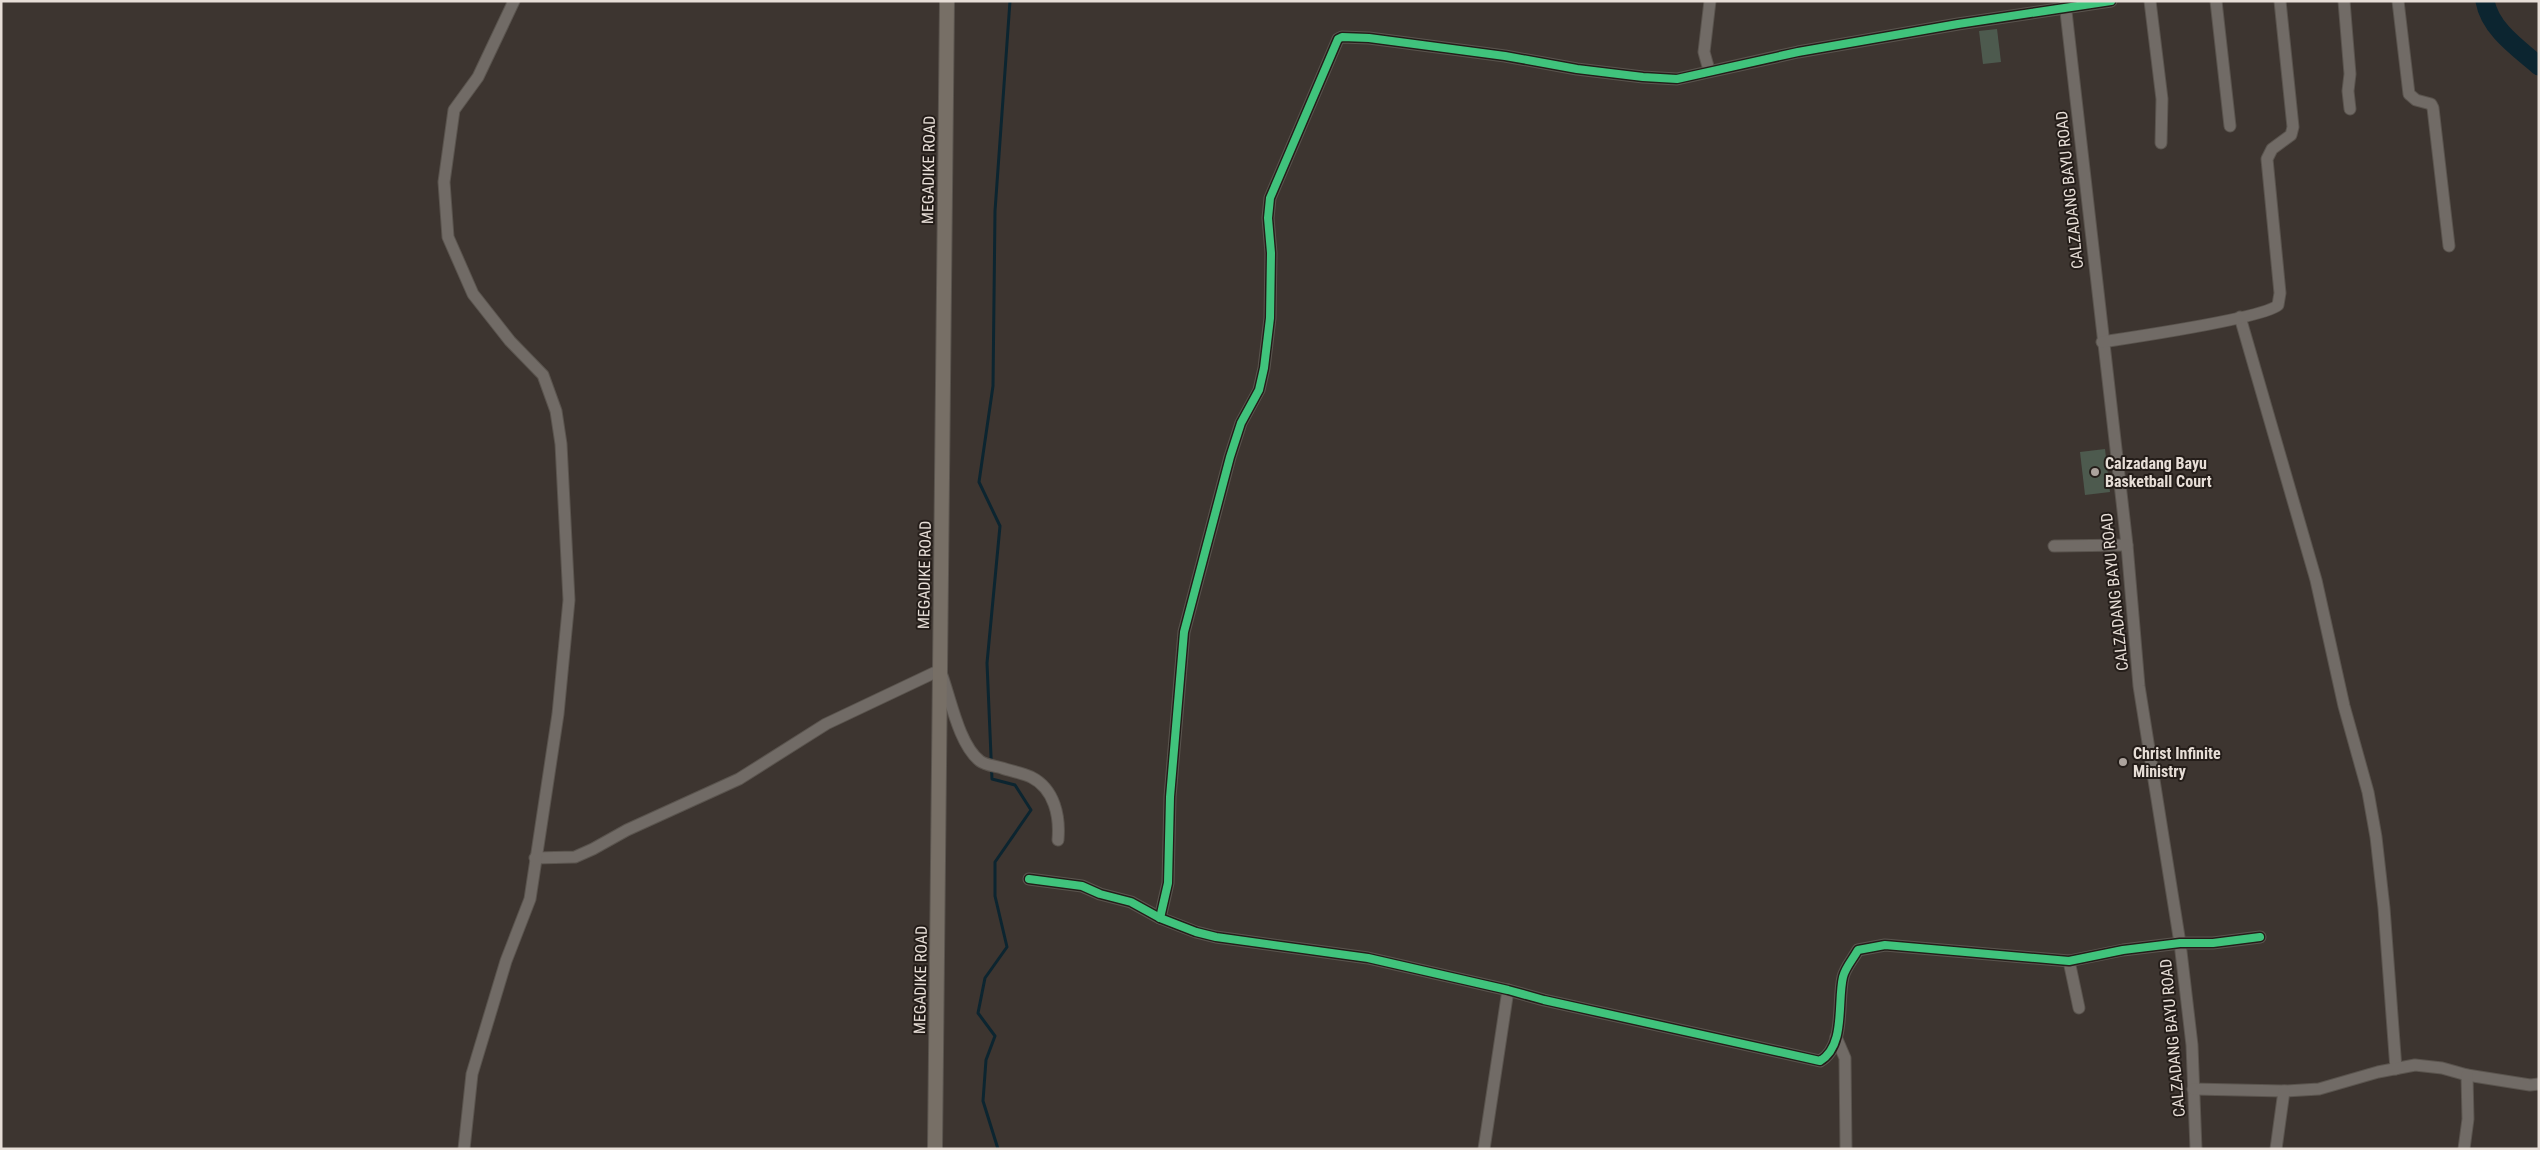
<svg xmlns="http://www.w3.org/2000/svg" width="2540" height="1150" font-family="'Roboto Condensed',sans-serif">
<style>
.green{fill:#4d5a4e}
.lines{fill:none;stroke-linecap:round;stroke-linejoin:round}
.stream{stroke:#0c2530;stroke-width:3}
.river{stroke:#0c2530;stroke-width:19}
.minor-casing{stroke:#5a544e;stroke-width:13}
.major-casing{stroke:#5a544e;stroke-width:16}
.minor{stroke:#716b66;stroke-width:11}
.major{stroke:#776f66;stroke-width:14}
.cycleway-casing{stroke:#241d19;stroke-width:11}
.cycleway{stroke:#40c37c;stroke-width:8}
.poi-dot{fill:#aca39d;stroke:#241d19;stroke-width:2}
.labels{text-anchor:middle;stroke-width:4;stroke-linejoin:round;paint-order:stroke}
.street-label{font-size:16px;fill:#e7ded7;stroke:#241d19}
.poi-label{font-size:16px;font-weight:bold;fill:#e7ded7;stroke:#241d19;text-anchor:start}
</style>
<rect width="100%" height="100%" fill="#3d3530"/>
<g class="green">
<path d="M1997 29 2001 62 1983 64 1979 31Z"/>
<path d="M2105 449 2110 492 2085 495 2080 452Z"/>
</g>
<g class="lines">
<path class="stream" d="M998 1149 983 1101 986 1060 995 1036 978 1013 985 978 1007 947 995 896V862L1031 810 1015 785 992 779 987 663 1000 526 979 482 993 386 995 211 1010 1"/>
<path class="river" d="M2485 1C2490 29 2518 48 2539 66"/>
<g class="minor-casing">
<g id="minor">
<path d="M2150 1 2162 99 2161 143"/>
<path d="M2216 1 2230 126"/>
<path d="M2344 1 2350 74 2348 91 2350 109"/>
<path d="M2398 1 2409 94 2416 100 2431 104 2433 108 2449 246"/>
<path d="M2065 3 2127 545 2139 686 2180 943 2192 1045 2196 1149"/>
<path d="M1709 70 1704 52 1710 1"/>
<path d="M2240 317 2316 580 2344 706 2368 792 2376 837 2384 908 2396 1069"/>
<path d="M2102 342C2128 338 2265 318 2278 305L2280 293 2267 159 2272 149 2291 135 2293 127 2280 1"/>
<path d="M2054 546 2127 545"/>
<path d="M535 858 575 857 593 849 627 830 739 779 826 724 940 670C950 695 958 744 980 761 985 765 995 766 1002 768 1011 771 1022 773 1031 777 1055 789 1060 817 1058 840"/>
<path d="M1029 879 1082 886 1100 894 1131 902 1160 918 1196 932 1216 937 1368 958 1508 990 1544 1000 1820 1061C1846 1046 1837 1002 1843 977 1845 968 1853 959 1858 950L1885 945 2069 961 2123 950 2180 943H2213L2260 937"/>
<path d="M1160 918 1168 883 1170 797 1184 632 1230 457 1241 423 1259 390 1264 368 1270 318 1271 253 1268 218 1270 198 1338 39 1342 37 1369 38 1505 56 1577 69 1643 77 1677 79 1798 52 1958 24 2111 1"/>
<path d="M2069 961 2079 1008"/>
<path d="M1836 1037 1845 1058 1846 1149"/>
<path d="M2193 1089 2284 1091 2319 1089 2378 1072 2415 1065 2442 1068 2467 1075 2530 1085 2539 1084"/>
<path d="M464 1149 472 1074 506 961 530 899 558 714 569 600 561 444 556 411 543 375 510 341 473 294 448 237 444 182 454 110 478 77 514 1"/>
<path d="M1484 1149 1508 990"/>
<path d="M2276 1149 2284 1091"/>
<path d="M2464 1149 2468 1119 2467 1075"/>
</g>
</g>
<g class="major-casing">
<path id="major" d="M935 1149 947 1"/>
</g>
<use href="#minor" class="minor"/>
<use href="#major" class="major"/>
<g class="cycleway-casing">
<g id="cycleway">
<path d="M1029 879 1082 886 1100 894 1131 902 1160 918 1196 932 1216 937 1368 958 1508 990 1544 1000 1820 1061C1846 1046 1837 1002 1843 977 1845 968 1853 959 1858 950L1885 945 2069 961 2123 950 2180 943H2213L2260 937"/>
<path d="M1160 918 1168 883 1170 797 1184 632 1230 457 1241 423 1259 390 1264 368 1270 318 1271 253 1268 218 1270 198 1338 39 1342 37 1369 38 1505 56 1577 69 1643 77 1677 79 1798 52 1958 24 2111 1"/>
</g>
</g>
<use href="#cycleway" class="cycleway"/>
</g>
<g class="poi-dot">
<circle cx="2095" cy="472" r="5"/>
<circle cx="2123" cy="762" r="5"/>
</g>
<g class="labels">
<g class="street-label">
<text transform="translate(928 170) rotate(-89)" y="6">MEGADIKE ROAD</text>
<text transform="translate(2069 190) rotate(-96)" y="6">CALZADANG BAYU ROAD</text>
<text transform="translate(924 575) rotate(-89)" y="6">MEGADIKE ROAD</text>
<text transform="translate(2114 592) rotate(-96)" y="6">CALZADANG BAYU ROAD</text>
<text transform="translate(920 980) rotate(-89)" y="6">MEGADIKE ROAD</text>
<text transform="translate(2172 1038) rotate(-95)" y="6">CALZADANG BAYU ROAD</text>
</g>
<g class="poi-label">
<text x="2105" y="469">Calzadang Bayu<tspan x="2105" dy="18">Basketball Court</tspan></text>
<text x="2133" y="759">Christ Infinite<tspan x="2133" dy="18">Ministry</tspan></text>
</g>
</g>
<rect width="2540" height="1150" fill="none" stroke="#e7ded7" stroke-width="5"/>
</svg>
